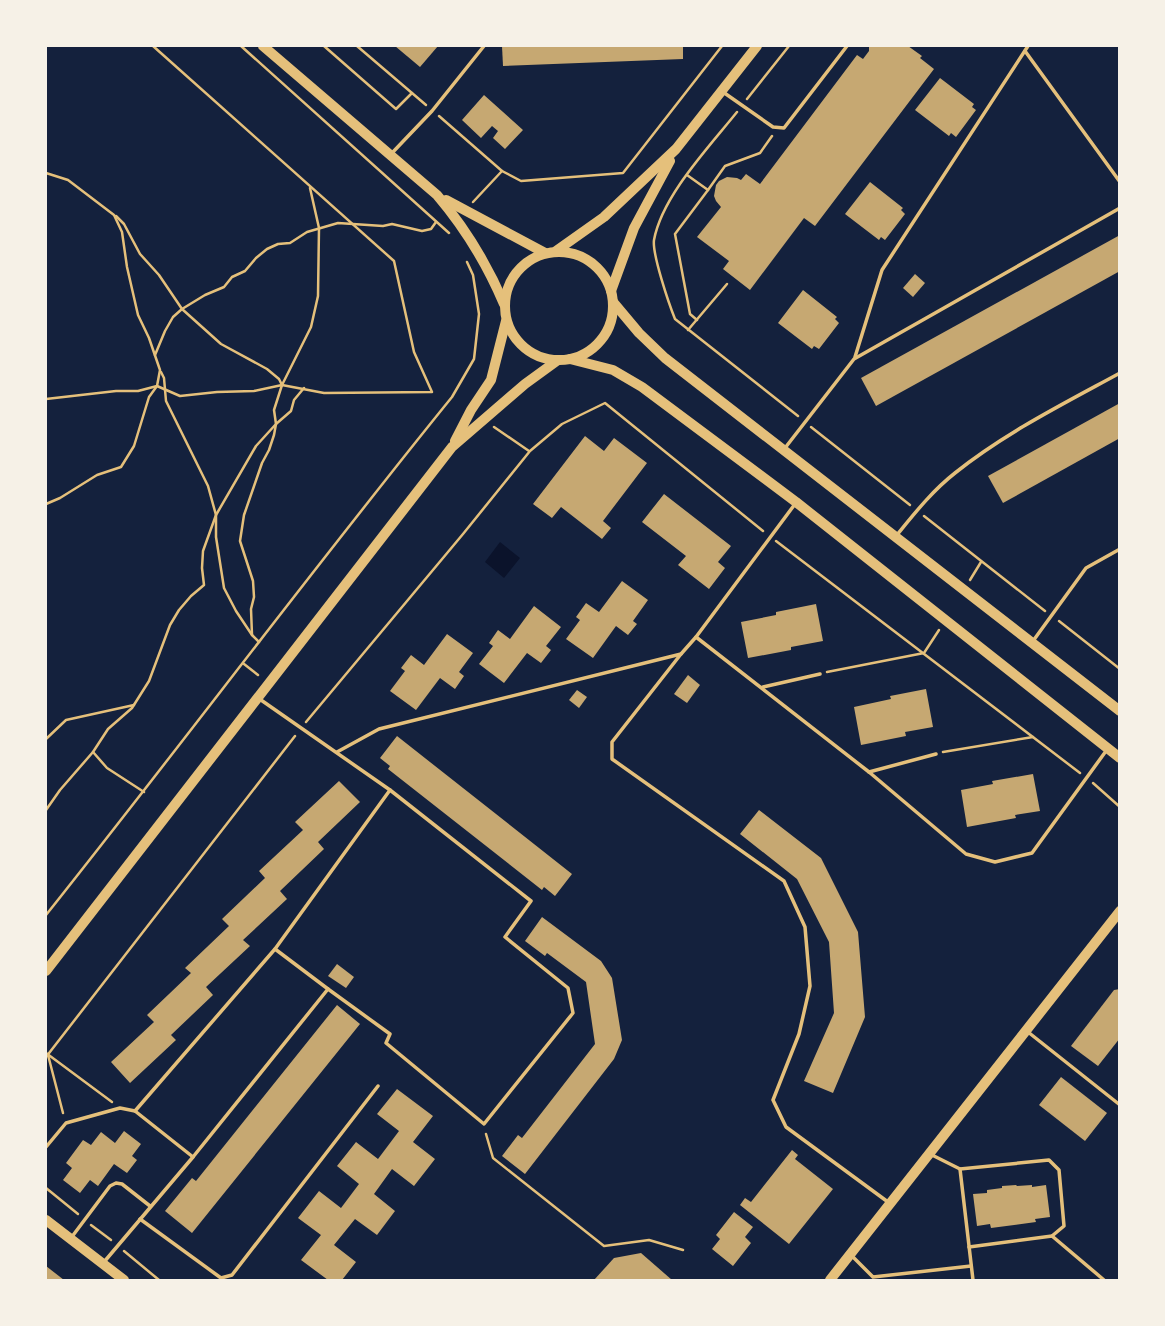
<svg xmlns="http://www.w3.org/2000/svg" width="1165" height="1326" font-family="Manrope,sans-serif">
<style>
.water{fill:#0b132b}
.building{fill:#c6a872}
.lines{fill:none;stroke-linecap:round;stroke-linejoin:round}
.path{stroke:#e5c07b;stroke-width:2.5}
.service{stroke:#e5c07b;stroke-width:3.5}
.tertiary{stroke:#e5c07b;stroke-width:10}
.secondary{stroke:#e5c07b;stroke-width:10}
</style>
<rect width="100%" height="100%" fill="#14213d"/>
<path class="water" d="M500 542 520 558 504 578 485 562Z"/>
<g class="building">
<path d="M395 46H438L420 67Z"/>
<path d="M502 46H683V59L503 66Z"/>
<path d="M869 46H908L922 56 920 58 934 69 815 226 804 218 750 290 723 269 729 261 697 237 721 207 716 201 714 196 716 185 719 181 727 177 737 178 741 180 746 174 760 184 857 55 863 59 869 51Z"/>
<path d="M940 78 974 104 972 107 976 110 956 137 951 133 949 136 915 110Z"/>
<path d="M484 95 523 130 505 149 493 138 498 131 492 126 481 138 462 120Z"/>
<path d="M870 182 903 208 901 210 905 214 885 240 881 237 879 240 845 214Z"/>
<path d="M1120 235V271L876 406 861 378Z"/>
<path d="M915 274 925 283 913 297 903 288Z"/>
<path d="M803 290 837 317 835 319 839 323 819 349 814 346 812 349 778 323Z"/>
<path d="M1120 403V438L1003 503 988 476Z"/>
<path d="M585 436 604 451 614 438 647 463 603 521 611 528 602 539 561 507 552 518 533 504Z"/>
<path d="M664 494 731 546 718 562 725 568 709 589 678 565 686 556 642 522Z"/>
<path d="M622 581 648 600 633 621 637 624 628 635 616 626 593 658 566 639 580 620 576 617 586 603 599 612Z"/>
<path d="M816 604 823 641 791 647V650L748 658 741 622 776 615V612Z"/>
<path d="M534 606 561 627 546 646 551 650 541 663 527 653 504 683 479 664 493 646 489 643 498 630 510 639Z"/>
<path d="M447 634 473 653 459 672 464 676 455 689 440 678 416 710 390 691 405 671 401 668 411 655 424 665Z"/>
<path d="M688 675 700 685 687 703 674 694Z"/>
<path d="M926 689 933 727 905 732 906 736 861 745 854 707 891 699 890 696Z"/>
<path d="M577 690 587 697 579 708 569 700Z"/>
<path d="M397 736 572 874 555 896 544 887 542 890 388 769 390 766 380 758Z"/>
<path d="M1033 774 1040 811 1015 815 1016 818 967 827 961 790 993 784 992 781Z"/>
<path d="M339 781 360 802 318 842 324 849 280 891 287 899 243 940 250 946 206 987 213 995 171 1035 176 1040 130 1083 111 1062 154 1022 147 1015 191 973 185 968 229 926 222 919 265 878 259 871 303 830 295 822Z"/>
<path d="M759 810 821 858 858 932 865 1017 833 1093 804 1081 834 1013 829 942 797 879 740 834Z"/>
<path d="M542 917 601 961 612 978 622 1040 614 1059 525 1174 502 1156 518 1135 522 1138 595 1044 586 982 547 953 545 956 525 941Z"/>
<path d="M337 964 354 977 346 988 328 976Z"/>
<path d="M1120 989V1038L1098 1066 1071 1046 1114 990Z"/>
<path d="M337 1005 360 1024 192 1233 165 1211 192 1178 196 1181Z"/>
<path d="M1061 1077 1107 1113 1085 1141 1039 1105Z"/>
<path d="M397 1089 433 1116 413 1142 435 1159 414 1186 392 1169 374 1194 395 1211 377 1235 355 1219 334 1245 356 1262 342 1280H328L301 1260 321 1235 298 1218 319 1191 341 1208 359 1184 337 1166 356 1142 378 1159 399 1131 377 1114Z"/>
<path d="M124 1131 141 1144 132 1156 137 1160 127 1173 114 1164 98 1186 90 1180 80 1193 63 1180 72 1168 66 1163 83 1140 91 1145 101 1132 115 1143Z"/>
<path d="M792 1150 798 1155 795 1159 833 1189 789 1244 740 1205 745 1198 751 1202Z"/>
<path d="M1016 1185 1017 1186 1032 1185V1187L1046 1185 1050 1217 1035 1219 1036 1222 991 1228 990 1224 977 1226 973 1194 987 1193V1190L1002 1188V1186Z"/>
<path d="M734 1212 753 1227 745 1237 751 1243 733 1266 712 1249 720 1239 716 1235Z"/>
<path d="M641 1253 672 1280H594L614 1258Z"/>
<path d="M46 1266 64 1280H46Z"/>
</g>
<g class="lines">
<g class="path">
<path d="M241 46 449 233"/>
<path d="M324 46 396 109 412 93"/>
<path d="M357 46 426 105"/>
<path d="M747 99 789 46"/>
<path d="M737 112C709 147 662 196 654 240 652 254 669 304 675 319L798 416"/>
<path d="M439 116 502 171 521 181 623 173 722 46"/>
<path d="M46 173 68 180 114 215 122 232 127 267 138 315 149 338 160 370 157 386 149 397 134 446 121 467 97 475 60 498 46 504"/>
<path d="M687 175 708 190 675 234 690 314 697 320"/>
<path d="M708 190 725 166 760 153 772 136"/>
<path d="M473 202 502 171"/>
<path d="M116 216 124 224 140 254 159 275 182 309 221 344 267 369 279 379 282 385"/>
<path d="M688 330 727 284"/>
<path d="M155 355 165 331 173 317 182 309 205 295 224 287 232 277 245 271 256 258 267 249 278 244 290 243 307 232 338 223 383 226 392 224 422 231 431 229 436 222"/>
<path d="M161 372 164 378 166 401 208 486 216 515V537L224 588 236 611 252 635 259 642"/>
<path d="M46 399 116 391H138L157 386 180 396 217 392 254 391 282 385 324 393 432 392 414 352 394 261 153 46"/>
<path d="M494 427 529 451"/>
<path d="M811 427 910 505"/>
<path d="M924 516 1045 611"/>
<path d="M776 541 1080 773"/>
<path d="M970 580 981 562"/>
<path d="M1059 621 1120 669"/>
<path d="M252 635 251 609 254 597 253 581 240 541 244 515 262 463 269 450 274 435 276 424 274 410 282 385 311 327 318 296 319 228 310 188"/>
<path d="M244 664 258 675"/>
<path d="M827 672 924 653 939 630"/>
<path d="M306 722 463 534 530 451 562 424 605 403 763 531"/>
<path d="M46 739 66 720 134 705"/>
<path d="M93 752 107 768 144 792"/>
<path d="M943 752 1033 737"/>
<path d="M1093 783 1120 807"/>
<path d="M46 810 60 790 93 752 108 729 132 708 149 681 170 625 179 610 191 596 204 585 202 568 203 551 216 515 256 446 276 424 291 411 294 400 304 388"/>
<path d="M46 915C183 743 314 567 452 397L474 359 479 314 473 275 467 262"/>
<path d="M46 1053 112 1102"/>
<path d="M48 1055 63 1113"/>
<path d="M46 1057 295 736"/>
<path d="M486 1134 493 1158 604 1246 649 1240 683 1250"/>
<path d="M46 1188 78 1214"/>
<path d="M91 1225 111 1240"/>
<path d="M124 1251 159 1280"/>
</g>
<g class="service">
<path d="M1025 51 1120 182"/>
<path d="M723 92 773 127 784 128 847 46"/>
<path d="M392 153 432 111 484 46"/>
<path d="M855 357 882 270 1028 46"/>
<path d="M785 448 854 359 1120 208"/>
<path d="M896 536C914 514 932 491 955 473 1005 433 1063 404 1120 373"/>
<path d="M696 637 869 772 966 854 995 862 1032 853 1106 751"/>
<path d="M1033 641 1086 568 1120 549"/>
<path d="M681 654 612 742V759L784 881 805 927 810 986 799 1034 773 1100 786 1127 888 1202"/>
<path d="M763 687 820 674"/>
<path d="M337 752 379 729 681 654 696 637 795 504"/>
<path d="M869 772 936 754"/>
<path d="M275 949 328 989"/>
<path d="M1028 1032 1120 1105"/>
<path d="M135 1111 193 1157"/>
<path d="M46 1147 66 1123 120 1108 135 1111 275 949 390 790"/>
<path d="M932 1155 960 1169 1049 1160 1059 1170 1064 1226 1052 1236 969 1247"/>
<path d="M960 1169 973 1280"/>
<path d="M140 1219 221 1278 232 1275 378 1086"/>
<path d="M1052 1236 1104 1280"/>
<path d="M71 1238 110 1186 116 1183 122 1184 150 1206"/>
<path d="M851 1255 873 1277 971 1266"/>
<path d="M104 1262 193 1157 328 989 390 1034 386 1043 484 1124 573 1013 568 988 505 937 531 901 390 790 261 700"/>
</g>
<g class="tertiary">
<path d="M46 1220 124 1280"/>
<path d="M830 1280 1120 911"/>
</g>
<g class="secondary">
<path d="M263 46 437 195C466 229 487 264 504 304"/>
<path d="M446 200 545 253"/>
<path d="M556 251 604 217 676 149 757 46"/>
<circle cx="559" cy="306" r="54"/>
<path d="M611 291 634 228 670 161"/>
<path d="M613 302 639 333 665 358 1120 711"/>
<path d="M570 359 613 370 642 387 796 502 1120 758"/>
<path d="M455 441 471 410 491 380 506 321"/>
<path d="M46 971 452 447 525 384 558 360"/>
</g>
</g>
<rect width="1165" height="1326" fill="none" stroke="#f6f1e7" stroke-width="94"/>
</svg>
